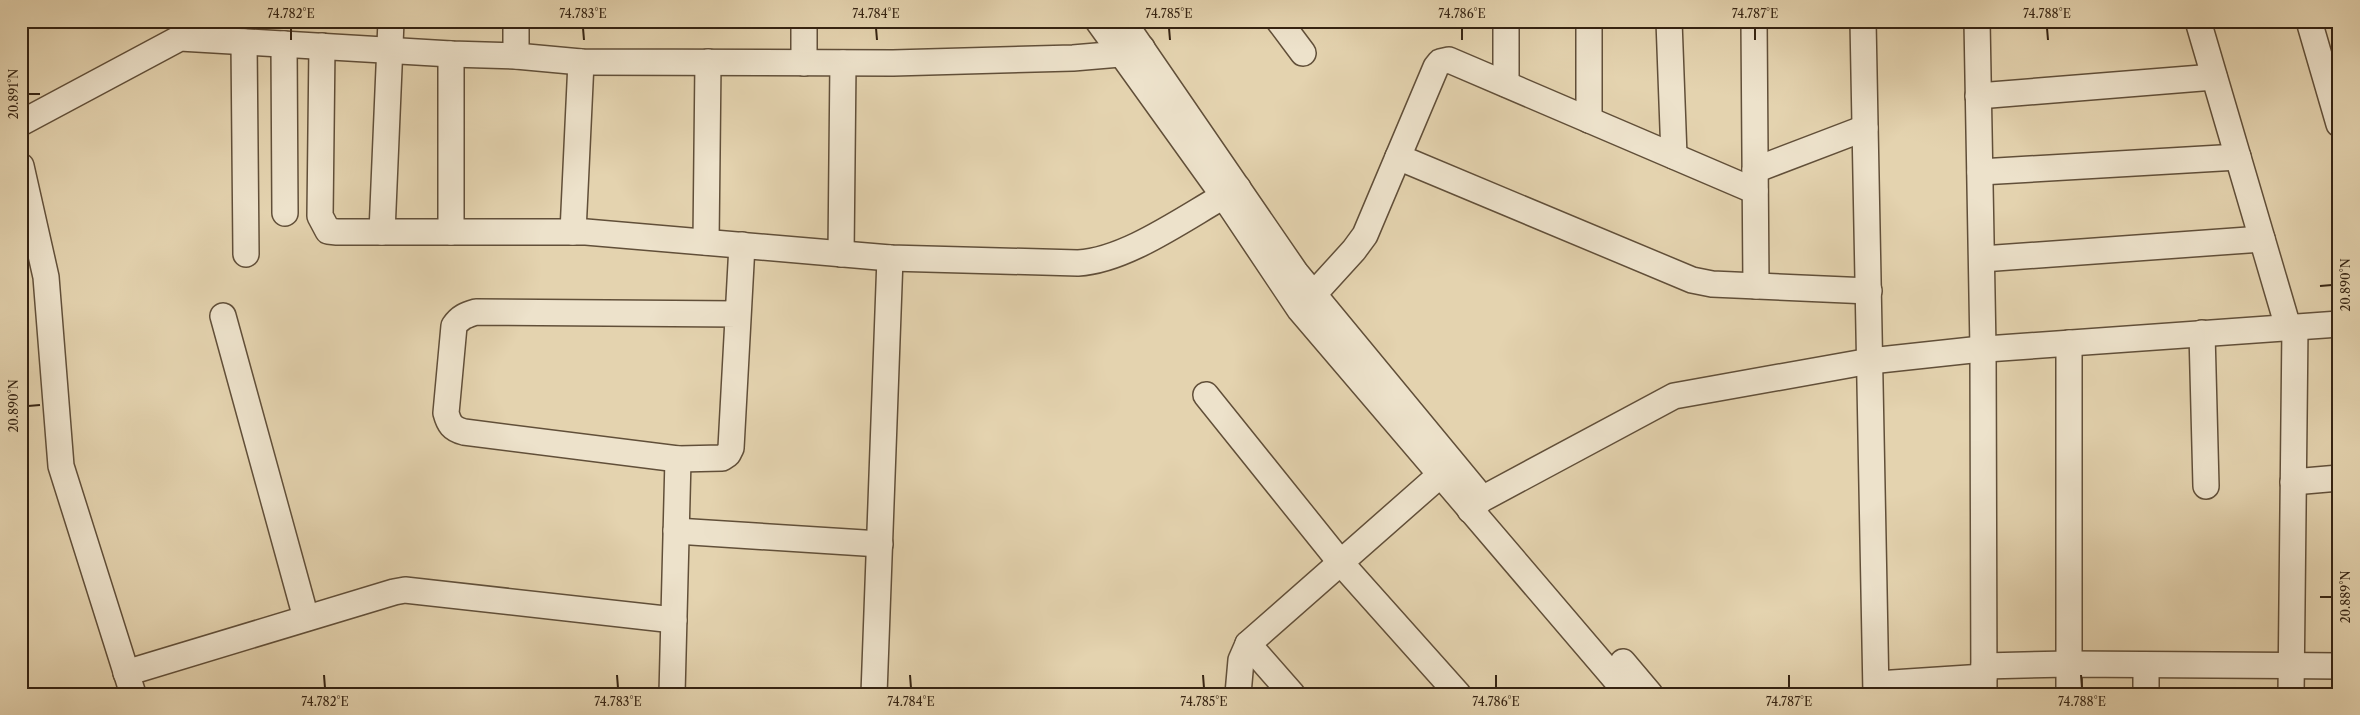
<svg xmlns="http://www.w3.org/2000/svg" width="2360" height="715" font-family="'Libre Caslon Text',serif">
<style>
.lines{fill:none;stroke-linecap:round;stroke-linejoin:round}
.minor-casing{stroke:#614f39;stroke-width:28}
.minor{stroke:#ede2cb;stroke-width:25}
.ticks{fill:none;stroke:#352312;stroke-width:2}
.neatline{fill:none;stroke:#352312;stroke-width:2}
.ticks-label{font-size:12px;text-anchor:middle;fill:#352312}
</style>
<rect width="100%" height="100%" fill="#e4d3af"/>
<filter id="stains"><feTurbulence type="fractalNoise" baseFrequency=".004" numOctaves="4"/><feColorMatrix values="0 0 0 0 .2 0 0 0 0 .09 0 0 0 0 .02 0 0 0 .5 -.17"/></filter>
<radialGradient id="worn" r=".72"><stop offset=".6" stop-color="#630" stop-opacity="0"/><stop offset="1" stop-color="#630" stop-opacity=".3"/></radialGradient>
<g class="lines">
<g class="minor-casing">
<g id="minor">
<path d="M516 21V56"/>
<path d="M1098 21 1223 195 1300 310 1628 694"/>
<path d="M1123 21 1296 273 1481 497"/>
<path d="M1279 21 1303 53"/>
<path d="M1589 21V120"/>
<path d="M1669 21 1674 156"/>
<path d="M1754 21 1756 286"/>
<path d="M1863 21 1876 694"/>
<path d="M1977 21 1983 349 1984 694"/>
<path d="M2198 21 2288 327"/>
<path d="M2309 21 2339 124"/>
<path d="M244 42 246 254"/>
<path d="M284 44 285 213"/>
<path d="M322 46 320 216 328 231 337 232H586L890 258 1078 263C1130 260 1192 212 1238 188"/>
<path d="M451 54V232"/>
<path d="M804 63V21"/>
<path d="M1506 84V21"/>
<path d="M1978 96 2214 77"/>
<path d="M21 123 180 38 451 54 516 56 581 62 893 63 1073 58 1120 54 1142 48"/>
<path d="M1398 157 1692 280 1712 284 1869 291"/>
<path d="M21 166 46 277 61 466 133 694"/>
<path d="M1755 170 1865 128"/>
<path d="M1980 172 2238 157"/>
<path d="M382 232 391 21"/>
<path d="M573 232 581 62"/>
<path d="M706 242 708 62"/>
<path d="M841 254 843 63"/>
<path d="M1982 259 2262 239"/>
<path d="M1303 306 1354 250 1365 235 1436 67 1440 62 1449 60 1755 191"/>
<path d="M738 314 476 312C466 315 460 317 454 326L446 413C449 424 452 429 464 432L678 459 722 458 728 454 731 448 742 245"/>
<path d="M223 316 306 618"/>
<path d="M2202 333 2206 486"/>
<path d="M1206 395 1341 563 1458 694"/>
<path d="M2293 482 2339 478"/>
<path d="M1470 510 1482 499 1674 396 1870 361 1972 350 2339 324"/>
<path d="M676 531 880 544"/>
<path d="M1248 644 1292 694"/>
<path d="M1623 662 1650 694"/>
<path d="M2146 665V694"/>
<path d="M1984 666 2069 664 2339 666"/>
<path d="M126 673 394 592 405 590 674 620"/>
<path d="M1877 684 1984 677"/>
<path d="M672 694 678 459"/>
<path d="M874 694 890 258"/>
<path d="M1238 694 1241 660 1248 644 1440 475 1452 466"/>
<path d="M2069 694V343"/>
<path d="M2291 694 2295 327"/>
</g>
</g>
<use href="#minor" class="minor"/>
</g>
<path class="ticks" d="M291 28V40M583 28 584 40M876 28 877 40M1169 28 1170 40M1462 28V40M1755 28V40M2047 28 2048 40M28 94H40M2320 286 2332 285M28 406 40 405M2320 597H2332M324 675 325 688M617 675 618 688M910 675 911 688M1203 675 1204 688M1496 675V688M1789 675V688M2081 675 2082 688"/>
<rect width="2360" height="715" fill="none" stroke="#e4d3af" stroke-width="55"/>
<rect x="28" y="28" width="2304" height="660" class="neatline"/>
<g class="ticks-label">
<text x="291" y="18">74.782°E</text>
<text x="583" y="18">74.783°E</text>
<text x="876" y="18">74.784°E</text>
<text x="1169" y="18">74.785°E</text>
<text x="1462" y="18">74.786°E</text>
<text x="1755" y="18">74.787°E</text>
<text x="2047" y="18">74.788°E</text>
<text transform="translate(14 94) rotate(-90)" y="4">20.891°N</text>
<text transform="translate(2346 285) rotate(-90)" y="4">20.890°N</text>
<text transform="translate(14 406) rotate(-90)" y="4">20.890°N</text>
<text transform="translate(2346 597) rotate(-90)" y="4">20.889°N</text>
<text x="325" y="706">74.782°E</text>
<text x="618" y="706">74.783°E</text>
<text x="911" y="706">74.784°E</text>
<text x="1204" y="706">74.785°E</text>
<text x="1496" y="706">74.786°E</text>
<text x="1789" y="706">74.787°E</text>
<text x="2082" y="706">74.788°E</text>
</g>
<rect width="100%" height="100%" filter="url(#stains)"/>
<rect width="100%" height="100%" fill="url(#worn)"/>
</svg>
